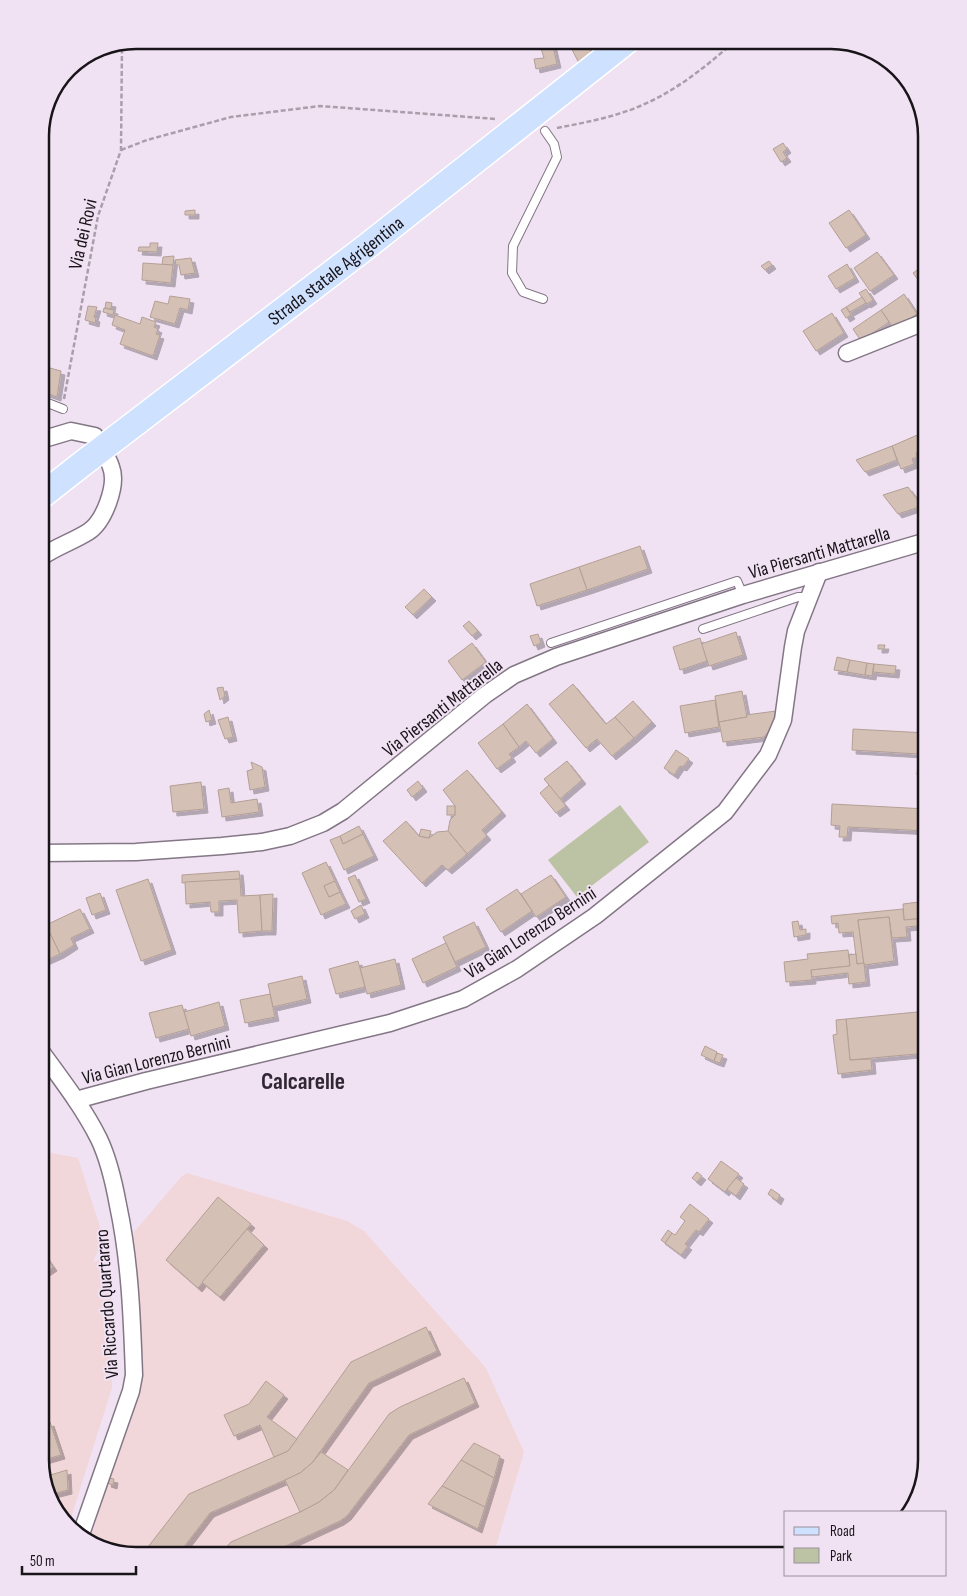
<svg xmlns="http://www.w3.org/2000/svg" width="967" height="1596" font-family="'Sofia Sans Condensed',sans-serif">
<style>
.education{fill:#f1d6da}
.green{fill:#bbc3a4}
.building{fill:#d5c0b6;stroke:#b39f95;filter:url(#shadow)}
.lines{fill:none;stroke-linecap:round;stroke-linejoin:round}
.service-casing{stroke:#837685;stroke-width:10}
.minor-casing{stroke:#837685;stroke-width:19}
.primary-casing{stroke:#fff;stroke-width:28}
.path{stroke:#aa9eab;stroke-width:2.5;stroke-dasharray:5 2.5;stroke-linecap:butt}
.service{stroke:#fff;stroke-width:8}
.minor{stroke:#fff;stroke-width:16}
.primary{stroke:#cee1fe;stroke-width:25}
.primary-bridge-casing{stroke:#fff;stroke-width:28;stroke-linecap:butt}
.primary-bridge{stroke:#cee1fe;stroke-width:25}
.labels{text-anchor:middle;stroke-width:4;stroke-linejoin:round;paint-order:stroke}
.street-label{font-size:19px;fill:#191419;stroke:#f1e2f3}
.district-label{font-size:24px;font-weight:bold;fill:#312633;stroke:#f1e2f3}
.rim{fill:none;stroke:#191419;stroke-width:2.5}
</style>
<defs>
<filter id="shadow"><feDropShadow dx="4" dy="4" stdDeviation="0" flood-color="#0004"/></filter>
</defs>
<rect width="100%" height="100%" fill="#f1e2f3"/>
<g class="education">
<path d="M40 1151 78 1158 104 1240 93 1261 106 1260 105 1271H112V1388L69 1524 50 1502 40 1460Z"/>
<path d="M187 1173 347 1221 364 1231 486 1368 524 1452 493 1556H130L89 1542 136 1396 134 1232 181 1177Z"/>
</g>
<path class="green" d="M620 805 649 842 577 897 548 860Z"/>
<g class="building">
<path d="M567 40H585L593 56 580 65Z"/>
<path d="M552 42 557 64 536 69 534 59 544 58 540 45Z"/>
<path d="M783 143 787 149 783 152 787 158 781 162 773 149Z"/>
<path d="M195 210V215H185V211Z"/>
<path d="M849 210 866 235 846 248 829 223Z"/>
<path d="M927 240V252L922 255 917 247Z"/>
<path d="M150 243H158L157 252 138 251 139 247H150Z"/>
<path d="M877 252 894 275 870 291 854 268Z"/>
<path d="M174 256 173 265H162L163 257Z"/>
<path d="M191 258 195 273 181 275 179 265H176L175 260Z"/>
<path d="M769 261 772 265 765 270 761 266Z"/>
<path d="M143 263 173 265 171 283 142 280Z"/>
<path d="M927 263V292L913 273Z"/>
<path d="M847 264 855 278 836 289 828 276Z"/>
<path d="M866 289 873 300 867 304 859 293Z"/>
<path d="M904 294 917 314 894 329 881 310Z"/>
<path d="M170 296 190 299 188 310 180 308 175 324 150 317 155 301 168 304Z"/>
<path d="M862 297 866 303 850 312 846 307Z"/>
<path d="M106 302 112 303 111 309 105 308Z"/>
<path d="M88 306 97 307 94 317 96 318 95 323 85 320Z"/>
<path d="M846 307 851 315 846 318 841 310Z"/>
<path d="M104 308 114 310 113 315 103 312Z"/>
<path d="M881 310 889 322 861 341 853 329Z"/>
<path d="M832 313 844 333 816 351 803 331Z"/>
<path d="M115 315 140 324 142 317 156 322 154 327 158 329 156 334 160 335 153 356 120 344 125 330 112 325Z"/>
<path d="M50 368 61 371 57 397 43 392Z"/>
<path d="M927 431V446L922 433Z"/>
<path d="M922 433 927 449 916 453 917 457 912 459 914 464 901 469 892 446Z"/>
<path d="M892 446 897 460 865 472 856 460Z"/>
<path d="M908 487 922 506 898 514 883 495Z"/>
<path d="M640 546 648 569 587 590 579 567Z"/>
<path d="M579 567 587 590 537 606 530 584Z"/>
<path d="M424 589 432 597 413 615 405 607Z"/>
<path d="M469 621 478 631 472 636 463 626Z"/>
<path d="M736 632 743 655 709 666 701 644Z"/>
<path d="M538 634 541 643 534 646 530 636Z"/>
<path d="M700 638 707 661 680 670 673 647Z"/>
<path d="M472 643 486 662 462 680 448 661Z"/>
<path d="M878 645H885L884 649H878Z"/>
<path d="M837 657 850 660 847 672 834 670Z"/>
<path d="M850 660 867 663 865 675 847 672Z"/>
<path d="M867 663 874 664 872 676 865 675Z"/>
<path d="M874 664 896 666 895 674 873 672Z"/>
<path d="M573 684 606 724 615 717 634 738 612 756 597 739 586 748 549 704Z"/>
<path d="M223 687 225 696 220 700 217 688Z"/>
<path d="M742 691 747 717 719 722 715 696Z"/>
<path d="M715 700 719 727 685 733 680 706Z"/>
<path d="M633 701 652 722 634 738 615 717Z"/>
<path d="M527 704 553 739 536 753 526 741 519 747 503 724Z"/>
<path d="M209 710 212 720 206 722 204 714Z"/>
<path d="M776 711 773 726 764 737 723 742 719 722 747 717 746 715Z"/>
<path d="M228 717 233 737 225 739 218 720Z"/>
<path d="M503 724 519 747 509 754 512 758 497 769 478 743Z"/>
<path d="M853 729 927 733V775H917L919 754 852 750Z"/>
<path d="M676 750 689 759 683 767 680 766 674 775 664 768Z"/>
<path d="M567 761 582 780 560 799 544 779Z"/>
<path d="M251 762 262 767 265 787 250 790 247 771 253 769Z"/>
<path d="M467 770 502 812 482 830 487 836 467 854 448 831 450 820 455 815V806L443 790Z"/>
<path d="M418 781 423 788 412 797 407 790Z"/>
<path d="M201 782 204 809 173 812 170 786Z"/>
<path d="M549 785 566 806 556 813 540 793Z"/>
<path d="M229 788 231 803 257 799 259 812 222 817 218 790Z"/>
<path d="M832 804 927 809V831L848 827 847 837H839L840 826 831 825Z"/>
<rect x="447" y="806" width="8" height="9"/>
<path d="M406 821 419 836 429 838 437 832 448 831 467 854 448 870 442 865 422 883 383 841Z"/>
<path d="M359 826 363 834 343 844 340 836Z"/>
<path d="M421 829 431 831 429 838 419 836Z"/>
<path d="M363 834 374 856 344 870 330 840 340 836 343 844Z"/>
<path d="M326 862 335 881 324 886 329 897 340 892 346 904 321 915 302 873Z"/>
<path d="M239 871 240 879 182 883V875Z"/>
<path d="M355 875 366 899 359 902 348 878Z"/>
<path d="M551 875 566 897 536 917 521 894Z"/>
<path d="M148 879 172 950 141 961 116 890Z"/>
<path d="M240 879 241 896 260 895 262 931 239 933 237 900 219 901V912H211L210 902 186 904 185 882Z"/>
<path d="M335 881 340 892 329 897 324 886Z"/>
<path d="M517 889 532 911 501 932 486 909Z"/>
<path d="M100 893 106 910 92 915 86 898Z"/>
<path d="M273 894 272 931H262L260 895Z"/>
<path d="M927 901V918L904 920 903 904Z"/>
<path d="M361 905 365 914 355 919 351 911Z"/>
<path d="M80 909 90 929 71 938 74 945 60 954 46 925Z"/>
<path d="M903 909 904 920 927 918V925L906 927 907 937 892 938 889 917 858 920 864 963 857 964 853 932 839 933 838 923 832 924 831 916Z"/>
<path d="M889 917 894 961 864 965 858 920Z"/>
<path d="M798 921 800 930 806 929V935L794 937 792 922Z"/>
<path d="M474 922 486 947 455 962 443 937Z"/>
<path d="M46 925 60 954 40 963V928Z"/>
<path d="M446 943 457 967 423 983 412 959Z"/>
<path d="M848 950 850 966 811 970 812 980 786 982 784 962 808 959 807 954Z"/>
<path d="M856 954 857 964 864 963 866 982 849 984 848 973 812 977 811 970 850 966 849 955Z"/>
<path d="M395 959 401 985 367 994 360 968Z"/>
<path d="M358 961 365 987 336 994 329 969Z"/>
<path d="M302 976 307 999 273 1007 268 984Z"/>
<path d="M270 994 275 1017 245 1023 240 1000Z"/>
<path d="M219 1002 225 1026 191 1036 184 1012Z"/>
<path d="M182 1005 189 1029 156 1038 149 1013Z"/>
<path d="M927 1011V1053L850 1060 846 1019Z"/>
<path d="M846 1019 850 1060 871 1059 872 1070 838 1074 833 1035 837 1034 836 1020Z"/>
<path d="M705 1046 717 1052 714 1061 701 1055Z"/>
<path d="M717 1053 723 1055 720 1063 714 1061Z"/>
<path d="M721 1161 739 1174 725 1192 708 1179Z"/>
<path d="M697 1172 702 1176 697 1182 692 1178Z"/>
<path d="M736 1178 744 1184 736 1196 727 1189Z"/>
<path d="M771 1189 780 1195 777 1201 768 1194Z"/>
<path d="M218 1197 251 1224 198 1288 166 1260Z"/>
<path d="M690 1204 709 1219 699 1232 696 1230 685 1244 688 1246 681 1255 665 1243 672 1233 675 1235 685 1221 680 1217Z"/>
<path d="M247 1229 264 1245 220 1297 202 1282Z"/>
<path d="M668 1230 672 1233 665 1243 661 1240Z"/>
<path d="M40 1248 53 1267 40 1276Z"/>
<path d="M426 1327 437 1351 369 1383 312 1463 300 1473 285 1480 210 1513 177 1556H141L189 1494 288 1451 351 1362Z"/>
<path d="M464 1378 475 1403 409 1435 347 1516 340 1521 264 1556H218L231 1542 300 1512 319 1502 334 1490 389 1414 400 1407Z"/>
<path d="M266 1381 284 1395 267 1417 297 1439 288 1451 274 1457 260 1425 234 1436 224 1415 249 1404Z"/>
<path d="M50 1422 61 1455 40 1461V1455L46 1454 40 1431V1425Z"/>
<path d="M40 1431 46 1454 40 1455Z"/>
<path d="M474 1443 500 1456 494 1478 461 1460Z"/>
<path d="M321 1452 348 1470 334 1490 319 1502 300 1512 285 1480 300 1473 312 1463Z"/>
<path d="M461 1460 494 1478 485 1507 442 1486Z"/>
<path d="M67 1470 68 1490 48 1495 44 1477Z"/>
<path d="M109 1478 114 1479 113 1485 107 1483Z"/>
<path d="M442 1486 485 1507 478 1529 428 1504Z"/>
</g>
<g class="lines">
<g class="service-casing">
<g id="service">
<path d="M543 299 523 292 512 273 513 246 557 157 554 144 545 131"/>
<path d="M40 400 63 409"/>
<path d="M703 629 798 597H809"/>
<path d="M551 643 737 581 743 595"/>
</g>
</g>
<g class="minor-casing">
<g id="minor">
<path d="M847 353 927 321"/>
<path d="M40 558C55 547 72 542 88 532 104 522 118 485 111 467 108 457 100 446 95 436L71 431 44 439 40 443"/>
<path d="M40 853 136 852 222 846 262 842 290 836 323 823 343 811 485 695 514 675 556 657 743 595 927 541"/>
<path d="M40 1050C61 1079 83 1107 99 1139 109 1160 114 1183 118 1205 130 1261 132 1318 134 1375L131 1391 80 1537"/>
<path d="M76 1100 146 1081 390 1023 463 999 517 969 595 916 725 812 768 755 783 720 793 647 796 631 819 572"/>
</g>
</g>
<g class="primary-casing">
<path id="primary" d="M40 497 82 464"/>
</g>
<g class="path">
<path d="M557 128C588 122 620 116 649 102 681 87 709 64 736 40"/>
<path d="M121 150 147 140 231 117 320 106 496 119"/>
<path d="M64 399 98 216 121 150 122 43"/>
</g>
<use href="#service" class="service"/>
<use href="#minor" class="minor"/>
<use href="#primary" class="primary"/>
<g class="primary-bridge-casing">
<g id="primary-bridge">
<path id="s1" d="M82 464 366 247 628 40"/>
</g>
</g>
<use href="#primary-bridge" class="primary-bridge"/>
</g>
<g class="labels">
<g class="street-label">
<text transform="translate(82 234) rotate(-77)" y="7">Via dei Rovi</text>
<text dy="7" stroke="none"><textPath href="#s1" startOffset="319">Strada statale Agrigentina</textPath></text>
<text transform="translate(819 552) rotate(-16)" y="7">Via Piersanti Mattarella</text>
<text transform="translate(442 707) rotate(-38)" y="7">Via Piersanti Mattarella</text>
<text transform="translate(530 932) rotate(-33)" y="7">Via Gian Lorenzo Bernini</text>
<text transform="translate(156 1059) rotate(-14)" y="7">Via Gian Lorenzo Bernini</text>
<text transform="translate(106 1304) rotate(-94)" y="7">Via Riccardo Quartararo</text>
</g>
<g class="district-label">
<text x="303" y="1089">Calcarelle</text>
</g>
</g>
<path d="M0 0H967V1596H0ZM136 49H831A87 87 0 0 1 918 136V1460A87 87 0 0 1 831 1547H136A87 87 0 0 1 49 1460V136A87 87 0 0 1 136 49Z" fill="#f1e2f3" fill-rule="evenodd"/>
<path class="rim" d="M136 49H831A87 87 0 0 1 918 136V1460A87 87 0 0 1 831 1547H136A87 87 0 0 1 49 1460V136A87 87 0 0 1 136 49Z"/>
<rect x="784" y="1511" width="162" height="65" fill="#f1e2f3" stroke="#9b909c"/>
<rect x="794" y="1527" width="25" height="8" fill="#cee1fe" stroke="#9b909c"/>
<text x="830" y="1536" font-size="15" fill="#191419">Road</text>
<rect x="794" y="1548" width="25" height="15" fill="#bbc3a4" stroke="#9b909c"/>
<text x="830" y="1561" font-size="15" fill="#191419">Park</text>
<path d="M22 1566v8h114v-8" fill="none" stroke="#191419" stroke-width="2.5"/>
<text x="30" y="1566" font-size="15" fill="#191419" stroke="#f1e2f3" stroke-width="4" paint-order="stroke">50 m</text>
</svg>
